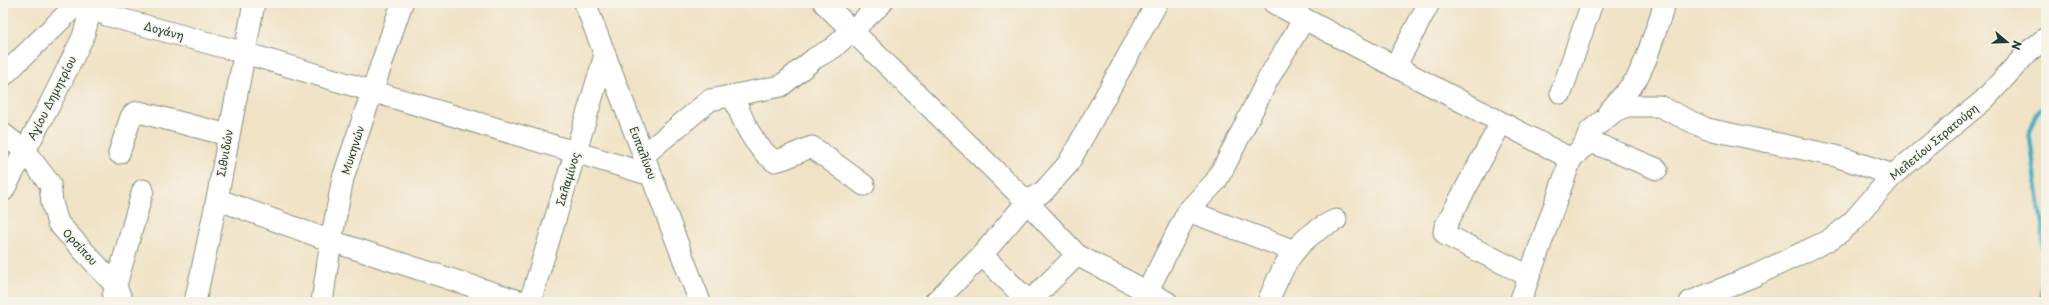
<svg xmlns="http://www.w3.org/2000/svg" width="2049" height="305" font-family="'Playpen Sans',sans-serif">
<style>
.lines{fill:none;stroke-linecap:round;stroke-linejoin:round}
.stream{stroke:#43b0c1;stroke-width:4.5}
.minor-casing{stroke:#88907c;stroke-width:23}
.minor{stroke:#fff;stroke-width:21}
.labels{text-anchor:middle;stroke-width:3;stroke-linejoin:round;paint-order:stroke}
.street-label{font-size:11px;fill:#1f3d34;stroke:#f7f3e8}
</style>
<rect width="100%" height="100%" fill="#f7f3e8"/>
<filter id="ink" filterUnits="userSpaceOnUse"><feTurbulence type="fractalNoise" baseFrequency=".025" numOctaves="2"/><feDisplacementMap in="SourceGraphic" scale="8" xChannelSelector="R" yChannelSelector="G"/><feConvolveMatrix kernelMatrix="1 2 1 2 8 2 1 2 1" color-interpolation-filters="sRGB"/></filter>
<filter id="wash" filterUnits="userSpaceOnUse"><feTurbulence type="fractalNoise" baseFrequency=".012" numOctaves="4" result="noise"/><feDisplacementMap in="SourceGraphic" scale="16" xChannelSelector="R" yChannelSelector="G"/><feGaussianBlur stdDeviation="0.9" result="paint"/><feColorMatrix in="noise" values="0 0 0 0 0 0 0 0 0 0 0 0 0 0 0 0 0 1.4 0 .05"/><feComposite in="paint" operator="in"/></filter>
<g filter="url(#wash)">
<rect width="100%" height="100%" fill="#f0e2c5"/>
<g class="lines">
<path class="stream" d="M2042 302 2043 231 2029 132 2036 114 2046 103"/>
</g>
</g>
<g filter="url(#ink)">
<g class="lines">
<g class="minor-casing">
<g id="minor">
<path d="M85 3 106 15 245 53 651 175"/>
<path d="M585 3 700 302"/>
<path d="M824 3 1027 202 1077 255 1167 302"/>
<path d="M1274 3 1571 159 1583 147 1594 143 1657 169"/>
<path d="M1395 67 1429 3"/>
<path d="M3 76 78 3"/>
<path d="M1561 93 1592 3"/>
<path d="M733 96C743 121 752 144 774 161 788 159 798 151 812 147L864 185"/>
<path d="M1608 113 1636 80 1646 59 1665 3"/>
<path d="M1501 123 1445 227 1444 232 1446 235 1529 276"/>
<path d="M3 134 24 150 50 184 52 203 58 223 115 285 123 302"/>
<path d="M1583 147 1590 131 1615 111 1627 106H1659L1707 129 1836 156 1893 175"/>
<path d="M119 153 131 117 134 113 139 112 228 135"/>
<path d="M644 155 710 100 781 86 815 58 833 48 882 3"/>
<path d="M3 191 49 106 83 37 89 16 82 3"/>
<path d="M217 199 331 241 522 302"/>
<path d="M1188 211 1295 251"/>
<path d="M982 255 1029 302"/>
<path d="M1147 292 1188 211 1216 181 1225 165 1268 79 1304 19"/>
<path d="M113 296 143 190"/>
<path d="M195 302 217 199 254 3"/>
<path d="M322 302 331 241 343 178 402 3"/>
<path d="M530 302 605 55"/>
<path d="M935 302 982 255 1027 202 1044 191 1068 164 1157 3"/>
<path d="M1029 302 1077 255"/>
<path d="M1268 302C1283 264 1297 237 1336 220"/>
<path d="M1520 302 1571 159"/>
<path d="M1690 302 1756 275 1827 241 1839 233 1853 221 1893 175 1984 100 2029 51 2046 38"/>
</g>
</g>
<use href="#minor" class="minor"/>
</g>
</g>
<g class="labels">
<g class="street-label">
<text transform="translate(164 31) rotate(15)" y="4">Δογάνη</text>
<text transform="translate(52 98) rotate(-63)" y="4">Αγίου Δημητρίου</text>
<text transform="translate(1934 142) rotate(-40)" y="4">Μελετίου Στρατούρη</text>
<text transform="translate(353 150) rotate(-72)" y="4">Μυκηνών</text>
<text transform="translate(225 153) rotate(-80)" y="4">Σιθνιδών</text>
<text transform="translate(643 153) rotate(69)" y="4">Ευπαλίνου</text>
<text transform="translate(568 179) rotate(-73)" y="4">Σαλαμίνος</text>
<text transform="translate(80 247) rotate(47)" y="4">Ορσίπου</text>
</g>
</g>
<rect width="2049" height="305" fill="none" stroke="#f7f3e8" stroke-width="16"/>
<g transform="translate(2007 42) rotate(109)" stroke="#f7f3e8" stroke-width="3" paint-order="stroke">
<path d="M0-3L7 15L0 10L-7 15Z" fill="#1f3d34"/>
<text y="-6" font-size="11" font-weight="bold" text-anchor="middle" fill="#1f3d34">N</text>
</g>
</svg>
